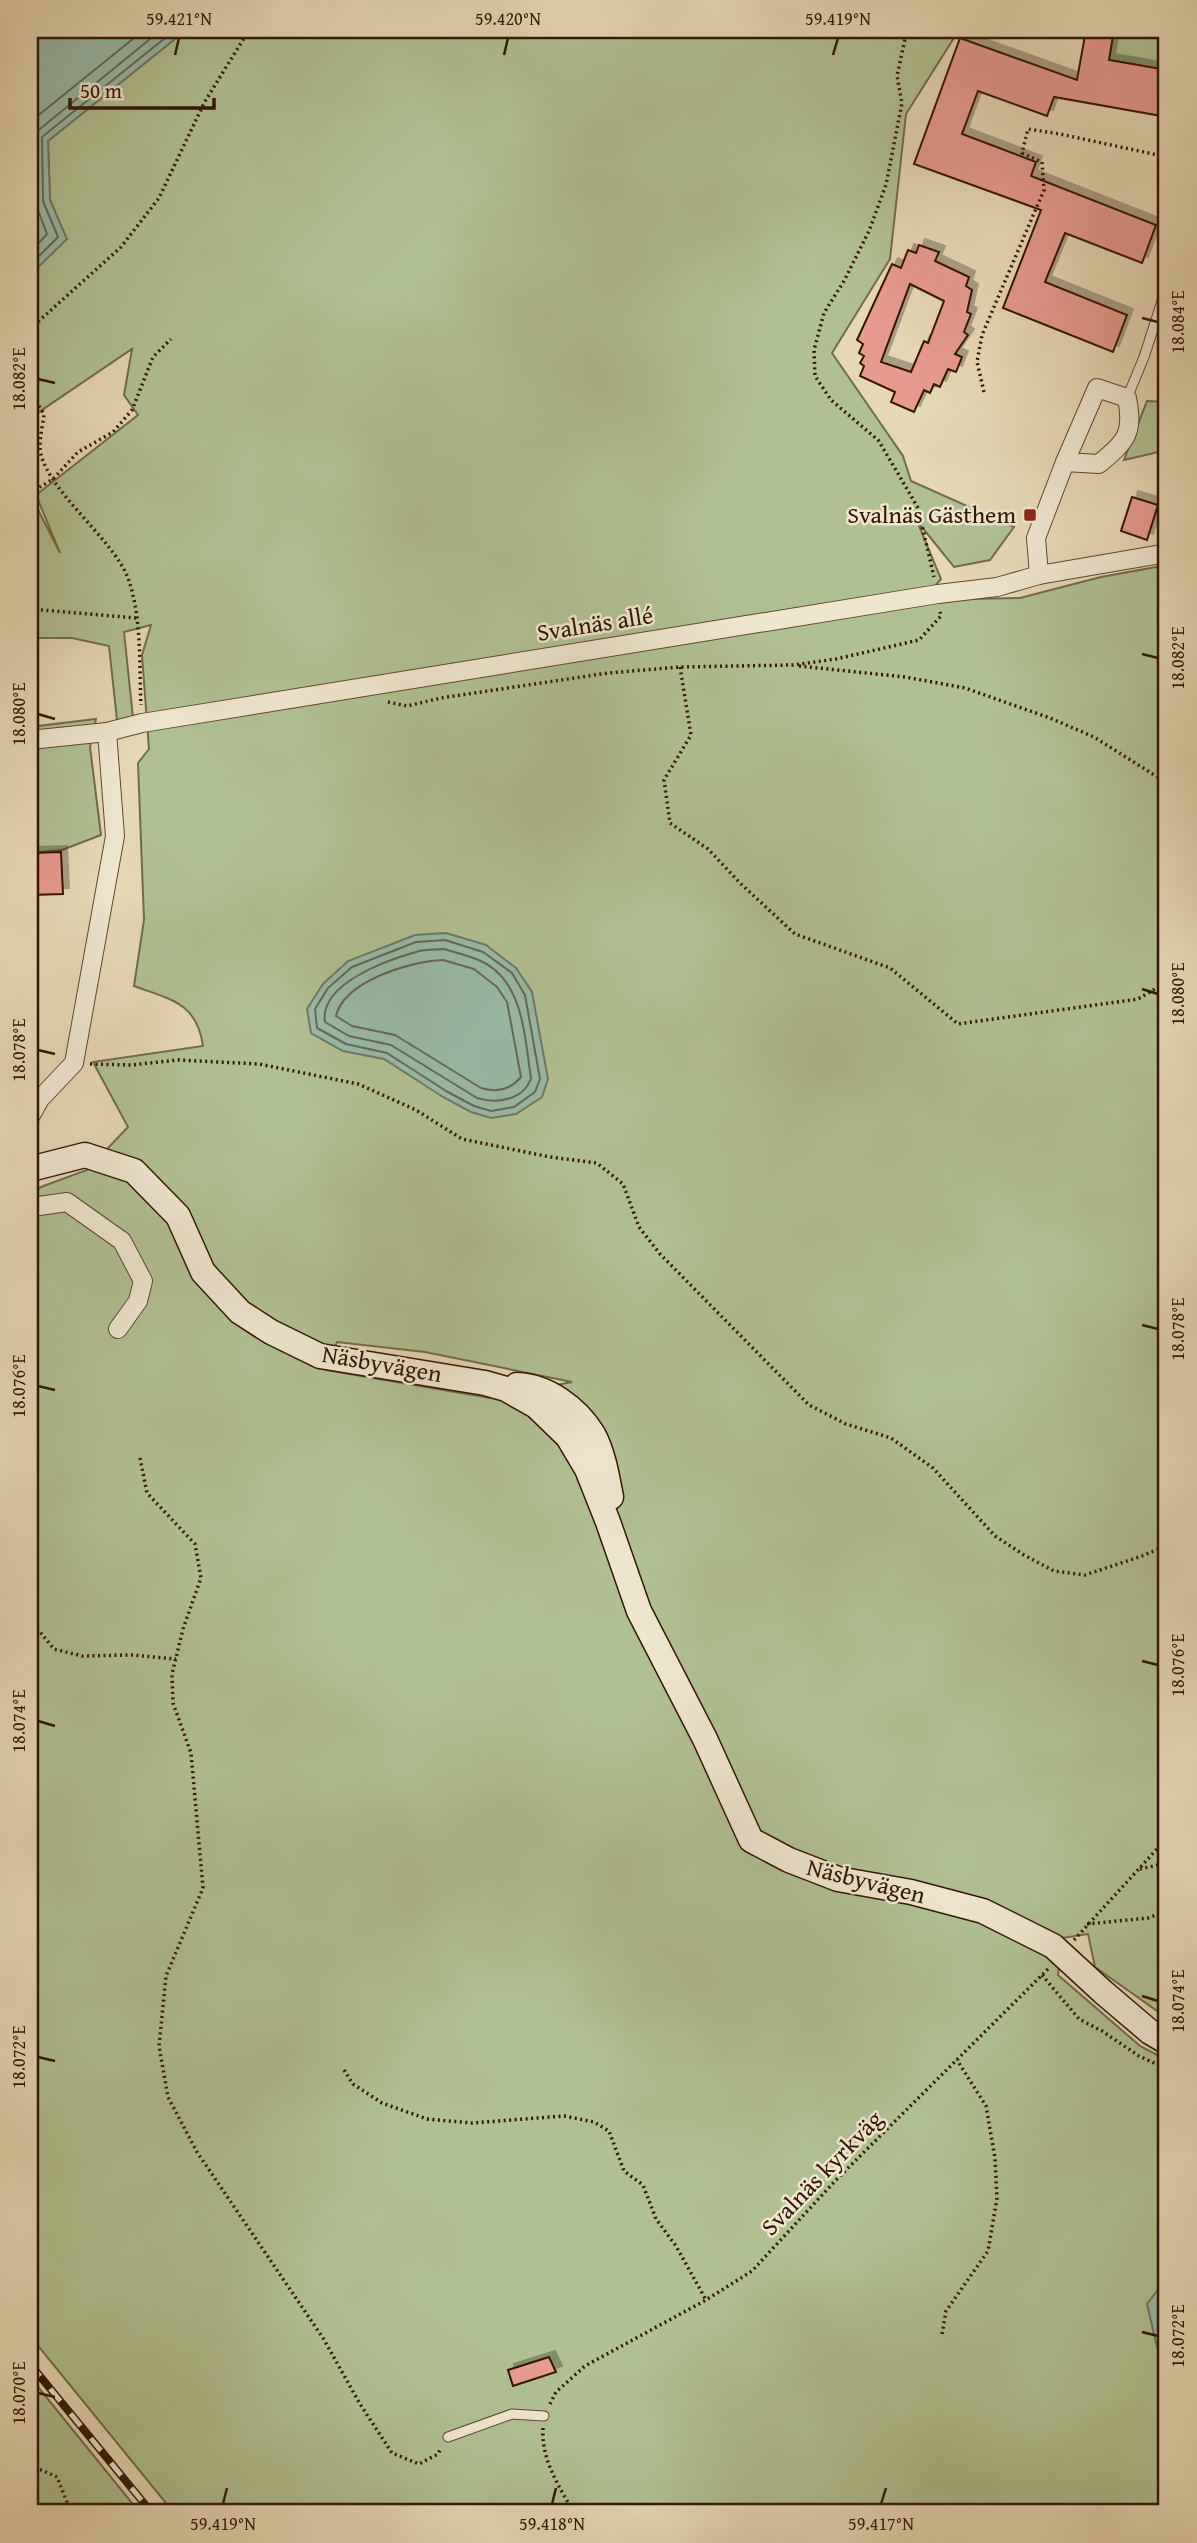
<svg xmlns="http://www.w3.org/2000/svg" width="1197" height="2543" font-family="'Gentium Book Plus',serif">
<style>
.green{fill:#b1c091;stroke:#726b4a;stroke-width:2;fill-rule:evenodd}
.water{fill:#98bba7;stroke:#6f7965;stroke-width:2}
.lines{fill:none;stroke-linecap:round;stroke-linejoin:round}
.shore{stroke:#656854;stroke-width:2}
.building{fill:#e69b8e;stroke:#321602;stroke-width:2;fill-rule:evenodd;filter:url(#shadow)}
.lane-casing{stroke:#5f462e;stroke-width:11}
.street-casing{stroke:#5f462e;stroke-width:20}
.secondary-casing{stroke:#321602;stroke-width:27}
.path{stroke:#321602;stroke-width:3.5;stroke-dasharray:2 3.5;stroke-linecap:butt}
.lane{stroke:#efe6ce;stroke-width:9}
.street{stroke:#efe6ce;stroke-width:18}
.secondary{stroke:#efe6ce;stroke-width:24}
.rail-casing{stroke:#321602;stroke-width:8}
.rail{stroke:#efe6ce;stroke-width:5;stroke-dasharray:16;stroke-linecap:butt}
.ticks{fill:none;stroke:#321602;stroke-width:2.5}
.poi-dot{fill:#8f2418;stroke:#efe6ce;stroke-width:2.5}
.labels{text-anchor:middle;stroke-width:5;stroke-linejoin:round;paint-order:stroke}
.poi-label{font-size:24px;fill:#321602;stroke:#efe6ce;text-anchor:end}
.street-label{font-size:24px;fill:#321602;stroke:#efe6ce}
.neatline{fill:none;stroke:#321602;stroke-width:2.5}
.ticks-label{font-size:18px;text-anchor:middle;fill:#321602}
</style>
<defs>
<filter id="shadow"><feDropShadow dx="6" dy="-6" stdDeviation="0" flood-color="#0004"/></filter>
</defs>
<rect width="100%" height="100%" fill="#e7d8b4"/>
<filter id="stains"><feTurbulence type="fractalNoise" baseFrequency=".00286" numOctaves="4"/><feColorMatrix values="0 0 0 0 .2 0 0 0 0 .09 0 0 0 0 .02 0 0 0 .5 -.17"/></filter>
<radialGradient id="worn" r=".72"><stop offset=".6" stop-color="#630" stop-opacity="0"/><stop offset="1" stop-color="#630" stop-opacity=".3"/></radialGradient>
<g class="green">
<path d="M186 30H959L906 114 890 259 832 353 903 456 911 481 1014 527 990 560 954 567 917 521 941 579 923 600 1020 598 1101 577 1167 565V2018L1095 1967 1088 1934 1062 1938 1058 1975 1140 2046 1167 2060V2513H174L30 2336V1195L41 1187 87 1170 128 1127 93 1062 203 1046C197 1002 169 999 134 986L144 920 138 763 149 749 142 655 151 625 124 632 133 718 117 720 109 646 72 638H30V494L60 553 36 495 138 415 124 395 132 349 30 418V275L66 239 50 200 48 141ZM337 1342 425 1352 572 1382 490 1398 326 1370Z"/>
<path d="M1114 30H1167V70L1109 60Z"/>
<path d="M1147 401 1167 402V450L1124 460Z"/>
<path d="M96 719 90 747 101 835 62 850 30 853V727Z"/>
<path d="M30 2377 140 2513H30Z"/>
</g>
<g class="water">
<path d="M30 30H186L48 141 50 200 67 239 30 275Z"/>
<path d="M446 933 486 945 516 968 532 992 548 1079 542 1097 516 1114 491 1118 471 1112 443 1097 384 1059 343 1051 311 1033 307 1009 323 984 348 961 415 935Z"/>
<path d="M1167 2281V2354L1157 2347 1147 2304 1164 2282Z"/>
</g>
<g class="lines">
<g class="shore">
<path d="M30 122 144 30"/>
<path d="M30 253 47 234 35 202 32 142 35 133 161 30"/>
<path d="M30 265 58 237 43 201 42 137 175 30"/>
<path d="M445 940 483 952 512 973 525 995 540 1079 535 1092 514 1107 491 1111 474 1106 446 1091 387 1053 346 1044 317 1028 315 1009 328 988 352 967 416 942Z"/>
<path d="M444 949C454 952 466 955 476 959 524 977 524 1035 531 1078 524 1100 497 1104 477 1098L391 1045 349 1036 325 1022C319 984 387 960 416 952 425 949 435 950 444 949Z"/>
<path d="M443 960 474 969 497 987 507 1002 521 1077C510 1090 497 1093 481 1088L395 1035 352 1026 336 1016C344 981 411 961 443 960Z"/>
</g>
</g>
<g class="building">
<path d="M1086 30H1114L1109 60 1167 70V117L1054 97 1047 116 978 91 962 134 1036 162 1031 176 1156 225 1142 263 1065 233 1045 282 1127 315 1113 352 1003 308 1041 210 914 164 960 38 1077 80Z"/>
<path d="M919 245 939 252 935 261 969 277 966 286 972 290 967 312 971 314 964 332 968 335 955 354 962 357 956 372 948 369 940 387 934 384 930 393 924 390 914 412 891 402 895 392 860 376 864 366 860 363 864 356 859 353 863 344 857 340 892 264 901 268 908 250 916 253ZM910 284 944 301 928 343 924 341 911 372 881 362Z"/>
<path d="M1132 497 1158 505 1147 540 1121 531Z"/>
<path d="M61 852 63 894 30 895V853Z"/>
<path d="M549 2357 556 2372 513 2386 508 2370Z"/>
</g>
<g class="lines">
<g class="lane-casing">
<g id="lane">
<path d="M1127 398 1144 357 1167 286"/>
<path d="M448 2437 512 2414 544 2416"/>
</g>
</g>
<g class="street-casing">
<g id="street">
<path d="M1039 575 1036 538 1065 462 1097 388 1127 398C1134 434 1126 441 1099 464L1065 462"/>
<path d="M30 740 107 732 142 723 938 594 997 587 1039 575 1167 553"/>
<path d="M30 1117 40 1099 74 1063 115 836 107 732"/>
<path d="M30 1201 32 1207 67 1202 122 1241 143 1281 138 1301 118 1329"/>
</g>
</g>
<g class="secondary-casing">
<g id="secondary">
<path d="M30 1169 85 1155 134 1171 178 1216 203 1272 240 1312 271 1332 320 1356 485 1383 506 1389 536 1406 568 1437 587 1469 608 1522 639 1611 705 1739 751 1840 789 1860 838 1879 911 1892 983 1911 1053 1946 1103 1992 1150 2032 1167 2042"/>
<path d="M517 1385C547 1386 577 1408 593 1434 603 1452 607 1476 611 1497"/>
</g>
</g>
<g class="path">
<path d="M910 30 905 39 897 76 902 103 886 185 869 231 844 281 824 313 814 350 815 376 831 400 878 440 896 470 918 508 934 577"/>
<path d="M30 329 121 247 159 198 204 103 249 30"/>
<path d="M30 392 44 414C43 424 40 435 40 446 40 485 113 538 128 578 142 617 139 664 141 705"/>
<path d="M984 392 977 362 982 335 1044 190 1042 162 1022 153 1028 129 1060 134 1167 157"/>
<path d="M30 493 53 479 78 452 113 432 132 410 153 357 171 339"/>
<path d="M30 609 136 618"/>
<path d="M799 666 905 677 965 688 1050 718 1094 737 1167 783"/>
<path d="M680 667 691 735 664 780 670 823 708 849 741 884 795 934 890 968 958 1024 1138 999 1167 982"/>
<path d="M388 702 407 706 441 698 608 673 680 667 793 665 836 659 919 640 941 616 940 612"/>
<path d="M90 1064 131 1065 178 1060 259 1064 358 1084 416 1110 462 1139 550 1157 597 1163 623 1184 639 1227 660 1254 809 1405 846 1424 891 1438 933 1468 995 1536 1024 1555 1054 1571 1085 1575 1142 1556 1167 1545"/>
<path d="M140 1458 147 1493 195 1544 201 1578 183 1629 172 1674 173 1703 191 1753 203 1888 166 1976 159 2046 168 2097 197 2152 323 2338 360 2404 392 2453 419 2464 438 2454 441 2448"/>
<path d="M30 1620 54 1649 82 1656 132 1655 176 1659"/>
<path d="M1140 1869 1167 1863"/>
<path d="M1087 1924 1148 1918 1167 1911"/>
<path d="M1074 1940 1167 1838"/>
<path d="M1042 1975 1079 2019 1102 2031 1139 2056 1167 2069"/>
<path d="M344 2070 353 2084 382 2103 427 2119 472 2123 564 2116 594 2122 609 2131 624 2171 643 2185 656 2219 676 2246 706 2300"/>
<path d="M942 2334 946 2311 988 2251 997 2198 995 2158 986 2106 957 2060"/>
<path d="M550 2404 556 2392 585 2366 706 2300 752 2271 836 2180 1048 1969"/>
<path d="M543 2428C541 2460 559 2486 574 2513"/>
<path d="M30 2465 57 2477 69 2507 75 2513"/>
</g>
<use href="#lane" class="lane"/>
<use href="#street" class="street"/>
<use href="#secondary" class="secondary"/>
<g class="rail-casing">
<path id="rail" d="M30 2364 152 2513"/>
</g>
<use href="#rail" class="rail"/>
</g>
<path class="ticks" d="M175 55 179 38M504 55 508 38M833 55 838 38M1142 318 1158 322M38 379 55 383M1142 654 1158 658M38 714 55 719M1142 989 1158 994M38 1050 55 1054M1142 1325 1158 1329M38 1386 55 1390M1142 1661 1158 1665M38 1721 55 1726M1142 1996 1158 2001M38 2057 55 2061M1142 2332 1158 2336M38 2393 55 2397M223 2504 227 2488M552 2504 556 2488M881 2504 886 2488"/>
<rect class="poi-dot" x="1023" y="508" width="14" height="14" rx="3.5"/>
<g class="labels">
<g class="poi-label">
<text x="1016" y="523">Svalnäs Gästhem</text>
</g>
<g class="street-label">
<text transform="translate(595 624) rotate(-9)" y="8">Svalnäs allé</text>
<text transform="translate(382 1364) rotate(10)" y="8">Näsbyvägen</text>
<text transform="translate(866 1881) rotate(14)" y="8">Näsbyvägen</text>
<text transform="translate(822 2173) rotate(-46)" y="8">Svalnäs kyrkväg</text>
</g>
</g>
<rect width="1197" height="2543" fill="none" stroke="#e7d8b4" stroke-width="77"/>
<path d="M70 98v10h144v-10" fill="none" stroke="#321602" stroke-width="3.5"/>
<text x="80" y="98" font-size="21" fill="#321602" stroke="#efe6ce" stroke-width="5" paint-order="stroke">50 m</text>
<rect x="38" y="38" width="1120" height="2466" class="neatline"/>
<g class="ticks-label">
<text x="179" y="25">59.421°N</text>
<text x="508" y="25">59.420°N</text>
<text x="838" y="25">59.419°N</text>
<text transform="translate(1178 322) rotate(-90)" y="6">18.084°E</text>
<text transform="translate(19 379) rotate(-90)" y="6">18.082°E</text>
<text transform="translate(1178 658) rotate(-90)" y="6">18.082°E</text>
<text transform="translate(19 714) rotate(-90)" y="6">18.080°E</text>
<text transform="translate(1178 994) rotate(-90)" y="6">18.080°E</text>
<text transform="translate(19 1050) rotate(-90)" y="6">18.078°E</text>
<text transform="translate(1178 1329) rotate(-90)" y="6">18.078°E</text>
<text transform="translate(19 1386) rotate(-90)" y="6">18.076°E</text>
<text transform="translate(1178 1665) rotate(-90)" y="6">18.076°E</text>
<text transform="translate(19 1721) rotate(-90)" y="6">18.074°E</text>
<text transform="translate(1178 2001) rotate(-90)" y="6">18.074°E</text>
<text transform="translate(19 2057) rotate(-90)" y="6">18.072°E</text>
<text transform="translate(1178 2336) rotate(-90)" y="6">18.072°E</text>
<text transform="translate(19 2393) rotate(-90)" y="6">18.070°E</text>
<text x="223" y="2530">59.419°N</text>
<text x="552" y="2530">59.418°N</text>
<text x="881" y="2530">59.417°N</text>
</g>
<rect width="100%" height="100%" filter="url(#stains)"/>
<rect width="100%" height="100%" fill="url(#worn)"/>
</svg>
